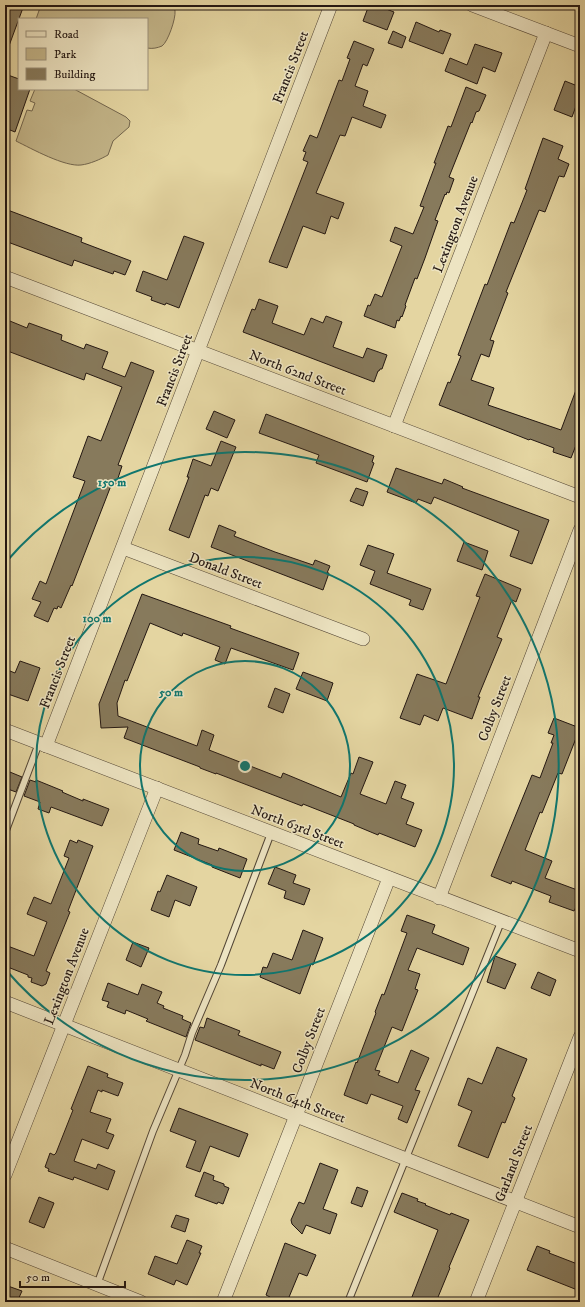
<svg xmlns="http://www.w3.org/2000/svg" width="585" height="1307" font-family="'IM FELL DW Pica',serif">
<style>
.green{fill:#c3b589;stroke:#73664e}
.building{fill:#877a5c;stroke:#231712}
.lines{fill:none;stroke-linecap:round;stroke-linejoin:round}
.service-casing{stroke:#534636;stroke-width:8}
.minor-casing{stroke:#534636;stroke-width:14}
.service{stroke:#ede4c2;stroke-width:6}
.minor{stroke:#ede4c2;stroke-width:13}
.ring{fill:none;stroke:#0f766e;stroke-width:2}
.labels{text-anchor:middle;stroke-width:3;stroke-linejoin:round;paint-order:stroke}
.street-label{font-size:14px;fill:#231712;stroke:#ede4c2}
.centre{fill:#0f766e;stroke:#ede4c2;stroke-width:2}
.ring-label{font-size:12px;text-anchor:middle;font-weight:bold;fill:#0f766e;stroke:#ede4c2;stroke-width:3;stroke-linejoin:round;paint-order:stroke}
</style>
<rect width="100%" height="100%" fill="#e4d5a1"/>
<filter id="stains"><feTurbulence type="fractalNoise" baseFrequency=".005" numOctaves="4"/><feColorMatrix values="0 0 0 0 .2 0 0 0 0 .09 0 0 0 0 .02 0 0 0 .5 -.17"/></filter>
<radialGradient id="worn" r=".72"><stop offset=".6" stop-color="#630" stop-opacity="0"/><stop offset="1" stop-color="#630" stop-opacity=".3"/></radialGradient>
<g class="green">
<path d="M41 5H173C174 7 175 9 175 11 176 18 168 42 162 46 157 48 153 49 147 48V19H36Z"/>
<path d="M35 89H74L126 117 130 121 129 127 113 141 108 155C101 159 90 164 81 165 65 167 32 149 16 141L27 110 32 111 35 103 30 101Z"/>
</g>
<g class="building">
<path d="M5 5H24L6 54 5 53Z"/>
<path d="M369 5H376L394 12 387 30 363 21Z"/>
<path d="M416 22 439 32 440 30 451 34 443 54 409 41Z"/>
<path d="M393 31 406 37 402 48 388 43Z"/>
<path d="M354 41 374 49 367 66 363 64 355 86 368 91 363 106 386 115 381 128 352 117 345 136 340 135 316 193 344 203 338 219 331 216 325 234 303 226 287 268 269 262 308 162 303 160 306 152 303 151 310 135 317 138 339 80 342 81 350 59 347 58Z"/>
<path d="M475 44 502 53 495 72 483 67 477 84 445 71 450 58 467 65Z"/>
<path d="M5 74 19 79V89H30L15 132 5 128Z"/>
<path d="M565 81 580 87V108L576 106 572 117 554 110Z"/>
<path d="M466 87 486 95 479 111 476 112 472 123 471 122 449 177 454 179 449 193 447 192 446 195 445 194 435 220 438 221 425 258 417 279 415 278 405 305 406 306 402 317 401 316 399 321 397 320 395 328 364 316 368 305 370 306 375 294 382 297 402 246 390 241 395 227 413 234 424 207 420 206 436 163H434L448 126 451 127Z"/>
<path d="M543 138 563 146 558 159 569 164 564 177 559 176 545 212 539 210 506 292 508 293 490 340 494 341 489 357 481 354 471 380 494 388 488 405 561 430 579 382H580V435L571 458 553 452 554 448 530 439 529 440 519 436 439 405 448 382 450 383 461 356 458 355 485 284 487 285 511 222 514 223 527 190 525 189Z"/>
<path d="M5 209 82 238 81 242 131 261 125 275 114 271 113 274 74 260 72 266 5 241Z"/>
<path d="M184 236 204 243 179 308 166 303 165 305 151 300 152 297 136 291 143 271 167 280Z"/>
<path d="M259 299 278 306 272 323 304 335 311 318 323 323 326 316 342 322 333 347 363 358 367 348 387 355 382 369H380L379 371H378L374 382 243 332 252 309 255 310Z"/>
<path d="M5 319 27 328 29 323 62 335 61 340 84 349 86 344 108 352 102 368 125 377 131 362 154 371 118 465 122 466 116 484 112 483 72 586 71 585 61 608 58 606 57 609 54 608 48 622 34 616 41 602 32 599 40 581 46 584 85 481 73 477 88 436 101 441 122 387 86 373 84 380 5 350Z"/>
<path d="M214 411 235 420 227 438 206 429Z"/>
<path d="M266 414 374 456 372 462 374 463 367 482 316 463 319 455 259 433Z"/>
<path d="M221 441 236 447 218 491 211 488 208 496 205 495 189 538 169 530 189 477H187L193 459 211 466Z"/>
<path d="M396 468 442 484 444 479 463 487 462 488 549 520 532 564 510 556 519 531 434 497 431 504 418 499 416 503 387 492Z"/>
<path d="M356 488 368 492 363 506 350 501Z"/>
<path d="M219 525 236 532 234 536 275 552 313 565 315 560 330 566 327 573H329L323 590 211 547Z"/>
<path d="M464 542 488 551 482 570 457 561Z"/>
<path d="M368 545 394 554 387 573 431 589 423 610 409 605 411 600 370 584 375 571 360 565Z"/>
<path d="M485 574 521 589 516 602 512 600 497 637 502 639 478 697H480L472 719 443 708 438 721 424 715 420 725 400 718 417 674 446 684 480 597 476 596Z"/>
<path d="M142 594 231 626 230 628 299 653 293 670 231 648 225 664 215 660 220 647 183 633 182 636 150 623 127 681 125 680 117 703 118 716 197 746 202 730 214 735 209 750 281 778 283 773 341 797 351 773 353 774 359 757 373 762 360 794 386 804 395 781 406 785 401 798 414 803 406 824 422 830 415 847 379 833 378 835 354 825V824L303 804 302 806 216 773V774L200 768V767L124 738 128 727 101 728 99 704Z"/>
<path d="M20 661 40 668 28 701 5 693V669L15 673Z"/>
<path d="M303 672 333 683 327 701 296 689Z"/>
<path d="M275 688 290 694 283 713 268 707Z"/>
<path d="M554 718 580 728 562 774 558 773 542 813 540 812 525 850 552 861 545 878 580 891V909L576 907 574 911 549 902 551 896 512 881 511 884 491 876 532 775 540 778 553 743H551L554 735 548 733Z"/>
<path d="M5 770 22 777 16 792 5 788Z"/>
<path d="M30 780 36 782V780L63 791 62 792 83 801V799L109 809 102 826 51 807 49 813 38 809 40 802 24 796Z"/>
<path d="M181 832 199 839 198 844 218 851 219 848 247 859 240 878 212 867V865L174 850Z"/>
<path d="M70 840 77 843 78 840 93 846 68 911 70 912 46 971 50 973 46 984 42 986 31 982 32 978 28 977V975L5 966V945L34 956 47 922 27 914 34 897 51 904 69 858 64 856Z"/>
<path d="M275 867 296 875 293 883 310 889 304 905 284 898 286 891 268 884Z"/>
<path d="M167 875 197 887 190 906 175 900 169 917 151 910 158 891 160 892Z"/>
<path d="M407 915 435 925 432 933 469 948 463 965 417 948 408 970 420 974 415 989 418 990 402 1031 392 1027 375 1070 380 1071 378 1075 398 1083 411 1050 429 1058 415 1090 420 1091 407 1123 398 1119 403 1106 371 1094 367 1104 344 1095 356 1062 357 1063 376 1013 375 1012 382 994 384 995 407 933 401 931Z"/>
<path d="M303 930 323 938 313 965 311 964 300 994 260 977 263 967 267 968 273 953 292 960Z"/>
<path d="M133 942 149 948 141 967 126 960Z"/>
<path d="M495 956 516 964 505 989 487 982Z"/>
<path d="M538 972 556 980 550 996 531 988Z"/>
<path d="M108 983 138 995 142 984 162 992 157 1003 164 1006 163 1008 183 1016 182 1019 191 1023 186 1037 146 1021 148 1019 126 1010 125 1014 107 1007 109 1002 102 1000Z"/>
<path d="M207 1018 240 1031 238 1035 281 1052 274 1069 261 1064V1066L195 1040 200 1027 204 1028Z"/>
<path d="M497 1047 527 1059 512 1096 515 1098 505 1123 502 1122 488 1158 458 1146 472 1111 458 1105 468 1078 482 1084Z"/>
<path d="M88 1066 108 1074 107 1077 123 1083 118 1096 102 1090V1092L98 1090 90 1112 111 1119 106 1132 114 1135 108 1149 82 1139 74 1161 96 1169 98 1164 115 1171 108 1190 74 1177 73 1180 67 1178 48 1171 49 1169 45 1167 50 1153 54 1155 56 1153 73 1110 71 1109Z"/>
<path d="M179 1108 248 1134 239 1157 210 1146 200 1172 186 1167 196 1141 170 1131Z"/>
<path d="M320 1163 338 1170 323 1209 337 1214 330 1234 306 1225 302 1234 292 1224 291 1220 299 1202 304 1204 305 1202Z"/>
<path d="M204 1172 214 1176 213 1180 224 1184V1186L229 1188 223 1204 218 1202 217 1204 195 1196Z"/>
<path d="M357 1187 368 1191 362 1207 351 1203Z"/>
<path d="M402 1193 418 1199 417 1201 426 1204 425 1205 450 1215 451 1213 469 1220 449 1267 450 1268 436 1302H410L438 1230 394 1212Z"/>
<path d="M39 1197 54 1203 44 1228 29 1222Z"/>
<path d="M176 1215 189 1219 185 1232 171 1227Z"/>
<path d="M187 1240 202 1246 199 1253H201L187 1285 176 1280 174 1285 148 1274 155 1256 177 1264Z"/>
<path d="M285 1243 316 1255 307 1276 299 1273 287 1302H268L270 1297 266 1295Z"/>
<path d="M537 1246 550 1251 549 1253 580 1265V1291L527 1270Z"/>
<path d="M5 1285 22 1291 17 1302H5Z"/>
</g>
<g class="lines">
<g class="service-casing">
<g id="service">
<path d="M5 833 39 743"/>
<path d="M97 1285 153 1131 185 1055 192 1033 221 965 271 833"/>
<path d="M348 1302 501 922"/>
</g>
</g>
<g class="minor-casing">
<g id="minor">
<path d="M472 5 580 46"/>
<path d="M5 277 580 497"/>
<path d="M394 426 546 33"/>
<path d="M123 548 363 639"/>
<path d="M5 730 580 951"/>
<path d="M46 746 331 5"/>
<path d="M439 898 580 530"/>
<path d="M5 1002 580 1227"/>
<path d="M5 1175 157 788"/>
<path d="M5 1248 141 1302"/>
<path d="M223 1302 389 878"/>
<path d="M476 1302 580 1037"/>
</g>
</g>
<use href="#service" class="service"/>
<use href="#minor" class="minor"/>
</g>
<g class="ring">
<circle cx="245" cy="766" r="105"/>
<circle cx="245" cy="766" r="209"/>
<path d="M6 562A314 314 0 1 1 6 970"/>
</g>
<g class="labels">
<g class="street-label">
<text transform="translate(290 67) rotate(-69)" y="5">Francis Street</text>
<text transform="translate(455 224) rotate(-69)" y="5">Lexington Avenue</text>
<text transform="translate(174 370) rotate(-69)" y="5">Francis Street</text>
<text transform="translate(298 372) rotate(21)" y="5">North 62nd Street</text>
<text transform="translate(226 570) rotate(21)" y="5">Donald Street</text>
<text transform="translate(57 672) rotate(-69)" y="5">Francis Street</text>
<text transform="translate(494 708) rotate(-69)" y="5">Colby Street</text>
<text transform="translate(298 826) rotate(21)" y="5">North 63rd Street</text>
<text transform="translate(66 976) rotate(-69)" y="5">Lexington Avenue</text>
<text transform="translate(308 1040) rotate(-69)" y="5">Colby Street</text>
<text transform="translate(298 1100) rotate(21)" y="5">North 64th Street</text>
<text transform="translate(513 1163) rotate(-69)" y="5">Garland Street</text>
</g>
</g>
<circle cx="245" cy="766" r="6" class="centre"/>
<g class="ring-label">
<text x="112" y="486">150 m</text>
<text x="97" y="622">100 m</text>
<text x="171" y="696">50 m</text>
</g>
<rect width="585" height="1307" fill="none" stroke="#e4d5a1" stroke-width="20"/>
<rect x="6" y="6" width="573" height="1295" fill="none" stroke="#231712" stroke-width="2"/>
<rect x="10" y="10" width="565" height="1287" fill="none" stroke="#231712"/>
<rect x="18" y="18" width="130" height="72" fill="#ede4c2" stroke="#9c927c"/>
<rect x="26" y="31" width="20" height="6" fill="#ede4c2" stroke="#9c927c"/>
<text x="54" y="38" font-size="12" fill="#231712">Road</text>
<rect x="26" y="48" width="20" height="12" fill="#c3b589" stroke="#9c927c"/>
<text x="54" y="58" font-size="12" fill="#231712">Park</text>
<rect x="26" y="68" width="20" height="12" fill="#877a5c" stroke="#9c927c"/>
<text x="54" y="78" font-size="12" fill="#231712">Building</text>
<path d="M20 1281v6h105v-6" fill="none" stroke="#231712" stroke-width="2"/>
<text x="26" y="1281" font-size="12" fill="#231712" stroke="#ede4c2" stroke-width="3" paint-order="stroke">50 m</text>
<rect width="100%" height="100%" filter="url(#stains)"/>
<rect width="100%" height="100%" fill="url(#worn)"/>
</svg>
